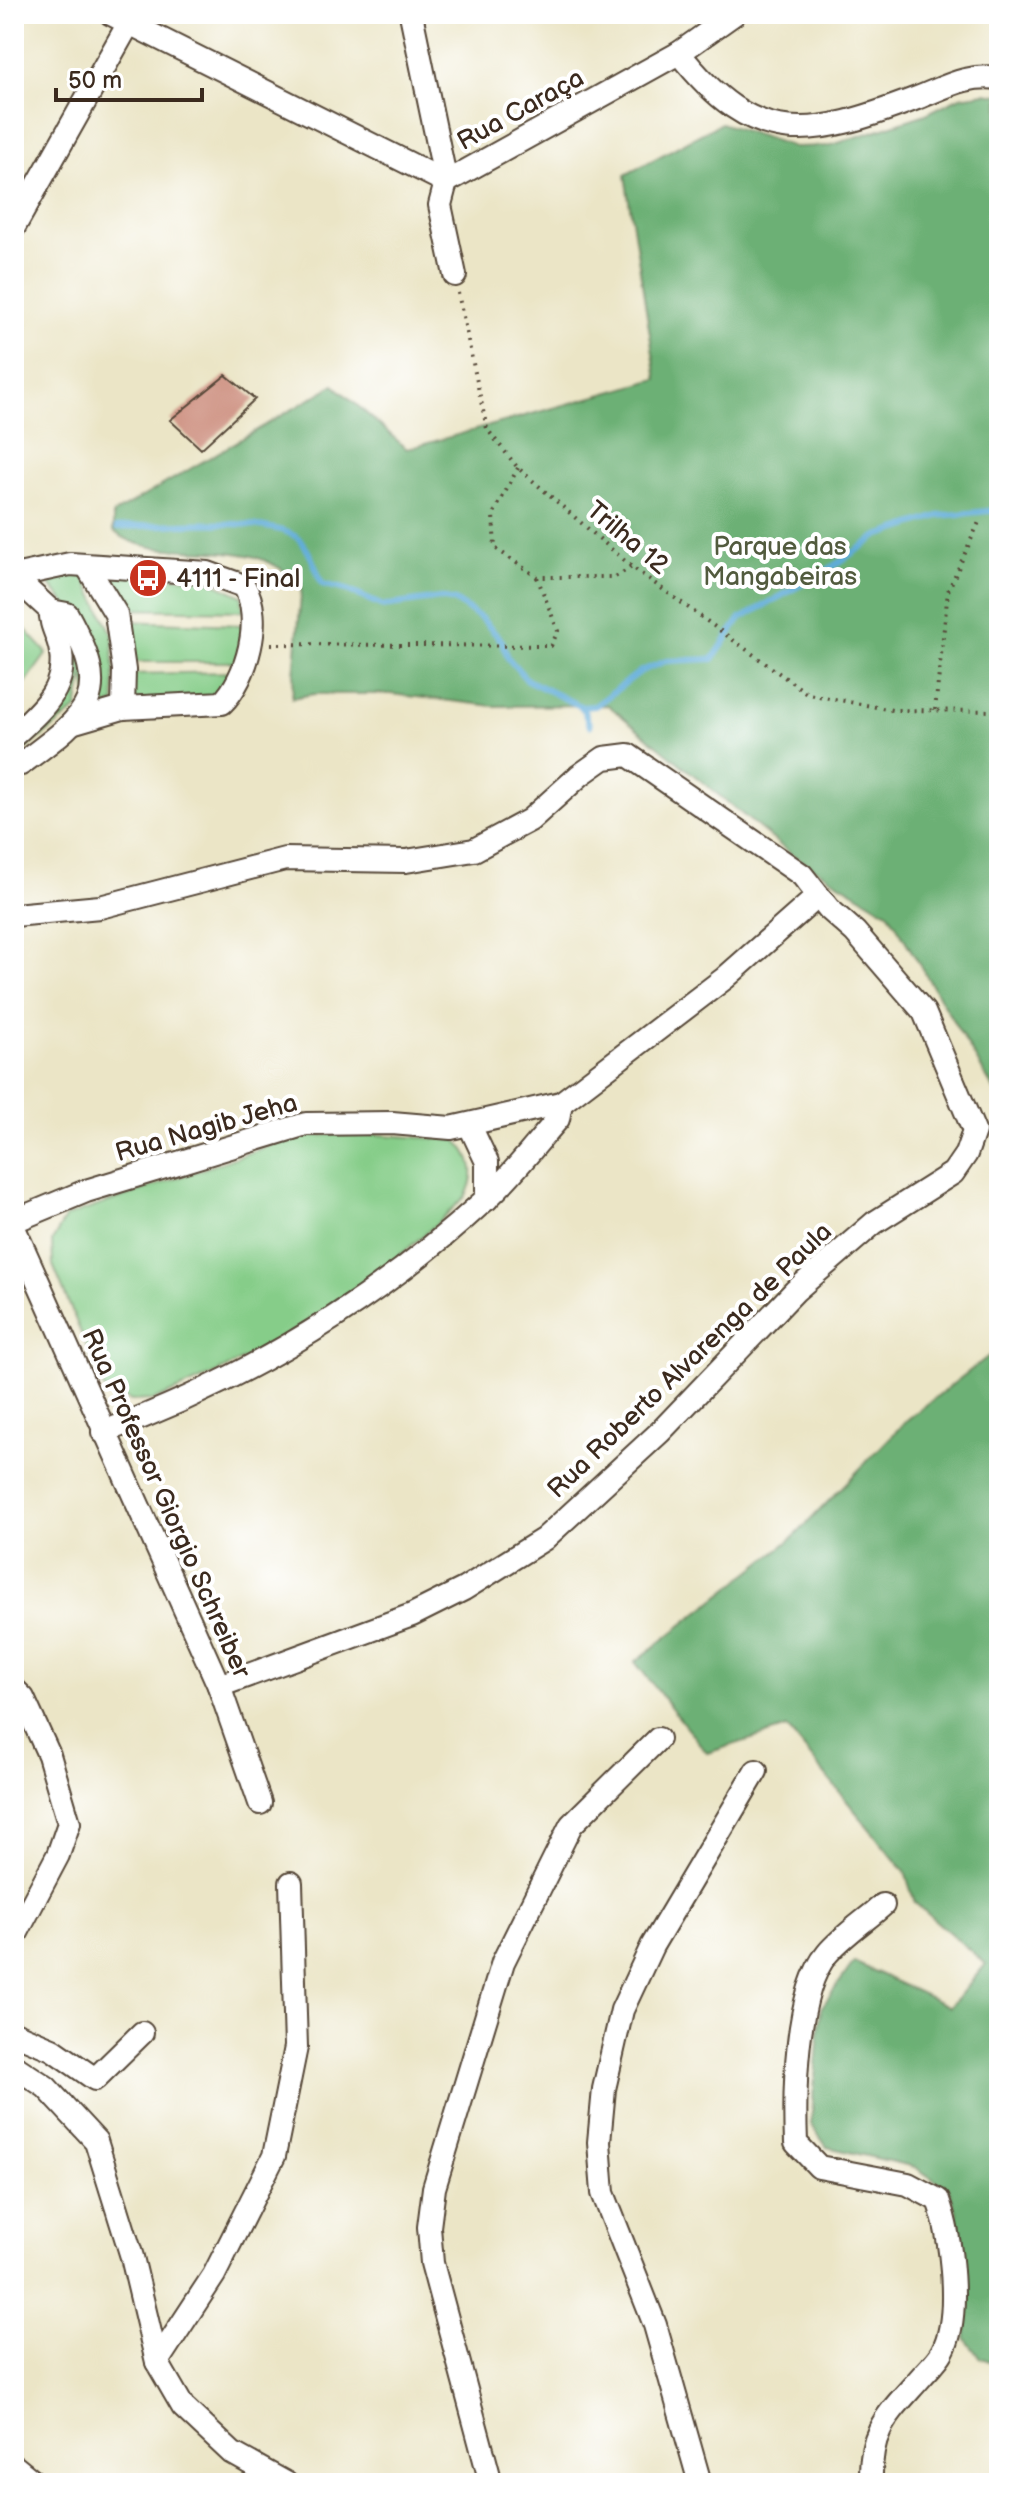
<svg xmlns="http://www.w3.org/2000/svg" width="1013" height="2497" font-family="'Balsamiq Sans',sans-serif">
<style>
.green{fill:#86cd89;stroke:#607c54;stroke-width:2}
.forest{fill:#6cb075;stroke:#546d4a;stroke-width:2}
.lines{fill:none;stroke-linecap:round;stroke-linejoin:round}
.stream{stroke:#5facd8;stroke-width:6}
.building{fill:#d1998a}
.minor-casing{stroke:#554637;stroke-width:26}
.path{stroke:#554637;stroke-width:4;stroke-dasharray:2 6;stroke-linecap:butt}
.minor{stroke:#fff;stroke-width:22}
.labels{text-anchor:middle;stroke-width:8;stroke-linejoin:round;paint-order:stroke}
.street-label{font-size:26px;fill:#3b2a1e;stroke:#fff}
.park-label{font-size:26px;fill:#525b3e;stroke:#fff}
.poi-label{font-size:26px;fill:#3b2a1e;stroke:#fff;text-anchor:start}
</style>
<rect width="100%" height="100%" fill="#fff"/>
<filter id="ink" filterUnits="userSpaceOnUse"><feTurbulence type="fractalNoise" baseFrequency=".0125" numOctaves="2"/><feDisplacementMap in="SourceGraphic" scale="16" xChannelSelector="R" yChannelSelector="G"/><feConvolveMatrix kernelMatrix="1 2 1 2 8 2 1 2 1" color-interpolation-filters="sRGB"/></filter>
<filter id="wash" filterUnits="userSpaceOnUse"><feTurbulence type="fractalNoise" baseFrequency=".006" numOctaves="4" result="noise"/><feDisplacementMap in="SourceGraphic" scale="32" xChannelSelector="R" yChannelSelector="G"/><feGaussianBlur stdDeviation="1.8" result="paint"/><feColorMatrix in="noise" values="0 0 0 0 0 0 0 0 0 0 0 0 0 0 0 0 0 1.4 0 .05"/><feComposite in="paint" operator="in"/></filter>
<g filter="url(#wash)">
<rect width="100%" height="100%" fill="#ebe5c6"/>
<g class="green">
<path d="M63 572 84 576 113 635 115 703 91 711 70 609 46 580Z"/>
<path d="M98 573 206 579 242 596 243 611 119 609Z"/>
<path d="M14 617 47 653 14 699Z"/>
<path d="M122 621 243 625 236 662H127Z"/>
<path d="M62 634 85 667 77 709 14 758V743L56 704Z"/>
<path d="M235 672 220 697 126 701 127 674Z"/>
<path d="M353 1133 456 1140C474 1156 477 1176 465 1197 375 1285 272 1354 154 1400L131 1401 104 1389 53 1265 52 1241 66 1217 291 1138Z"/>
</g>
<g class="forest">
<path d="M985 93 999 95V1098L889 913 791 854 608 705 493 706 391 694H314L292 698 302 584C285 570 268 559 247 555 203 545 149 559 113 531V514L334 385 407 449 657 379 625 175 721 123 794 147 829 146 926 114 960 97Z"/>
<path d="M999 1348V2365L979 2357 965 2338 968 2307 956 2209 949 2190 915 2167 827 2147 811 2124 821 2008 854 1962 950 2007 986 1964 915 1903 905 1872 787 1728 707 1753 635 1662 794 1537 908 1419Z"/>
</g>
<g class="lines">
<g class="stream">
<path d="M117 528C153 525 275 515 300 540 311 552 316 569 322 584L347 590 383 606 440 598 455 601 481 618 502 641 508 658 527 680 582 707 595 706 641 671 666 661 713 659 740 619 826 571 878 536 938 516 999 510"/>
<path d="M582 707 590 726"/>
</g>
</g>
<g id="blocks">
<path class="building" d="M226 375 255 399 201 449 170 420Z"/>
</g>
</g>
<g filter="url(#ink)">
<use href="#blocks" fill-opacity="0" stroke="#554637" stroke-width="2"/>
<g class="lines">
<g class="minor-casing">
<g id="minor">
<path d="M111 14 446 182"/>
<path d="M411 14 446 182 440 205 455 275"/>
<path d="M679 53C755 150 810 139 917 98 946 87 966 74 999 78"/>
<path d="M446 182 679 53 734 14"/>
<path d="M14 227 129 23 128 14"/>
<path d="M88 568 116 614 124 670 123 708"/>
<path d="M14 576 70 564 208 573 244 586C264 618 247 679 222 703L123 708 75 722"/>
<path d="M14 577 51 611 67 614C113 697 91 712 21 764H14"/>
<path d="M14 735C41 710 69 688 60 647 57 633 50 625 51 611"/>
<path d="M14 915 100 907 285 859 406 861 474 850 530 820 580 775 604 758 628 755 802 875 829 909 855 932 924 1012 974 1131 966 1154 953 1173 874 1223 795 1291 660 1432 544 1539 464 1589 412 1615 219 1686"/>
<path d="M470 1126 487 1162V1199"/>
<path d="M14 1221 86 1191 306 1124 392 1123 451 1128 561 1103"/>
<path d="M14 1228 219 1686 260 1803"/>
<path d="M103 1432C246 1380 373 1303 485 1200 512 1176 534 1146 558 1119L561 1103 725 978 818 896"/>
<path d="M14 1689 23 1698 49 1755 69 1823 58 1855 14 1938"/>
<path d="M14 2033 52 2049 95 2079 142 2033"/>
<path d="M14 2066 46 2087 96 2141 132 2257 157 2362 183 2407 232 2453 286 2483"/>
<path d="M157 2362 214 2275 274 2156 296 2047 291 1883"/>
<path d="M14 2466 35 2483"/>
<path d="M491 2483 432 2263 429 2227 434 2188 503 1962 571 1825 658 1739"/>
<path d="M700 2483 655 2325 603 2193 599 2142 604 2089 622 2010 652 1946 756 1771"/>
<path d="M871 2483C869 2428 888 2415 922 2376 928 2369 937 2361 942 2352 962 2317 951 2236 938 2200L908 2184 819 2167 796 2143C794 2094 795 1992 827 1954 842 1936 865 1921 883 1905"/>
</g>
</g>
<g class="path">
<path d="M458 293 487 429 518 468 632 567 808 694 892 710 999 711"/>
<path d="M518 468 493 515 495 548 537 577H615L632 567"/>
<path d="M271 644 551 646 558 631 537 577"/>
<path d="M935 710 948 591 979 522"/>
</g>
<use href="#minor" class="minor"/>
</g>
</g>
<defs>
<g id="bus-disc" transform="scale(2)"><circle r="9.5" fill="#c8321e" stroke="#fff"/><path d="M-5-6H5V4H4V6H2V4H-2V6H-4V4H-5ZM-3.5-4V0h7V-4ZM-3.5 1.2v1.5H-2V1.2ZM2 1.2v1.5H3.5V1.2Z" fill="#fff"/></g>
</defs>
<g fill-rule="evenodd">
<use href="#bus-disc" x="148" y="578"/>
</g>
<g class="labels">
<g class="street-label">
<text transform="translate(520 109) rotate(-29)" y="9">Rua Caraça</text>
<text transform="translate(628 537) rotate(40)" y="9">Trilha 12</text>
<text transform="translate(206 1127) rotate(-16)" y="9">Rua Nagib Jeha</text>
<text transform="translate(689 1360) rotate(-44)" y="9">Rua Roberto Alvarenga de Paula</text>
<text transform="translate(167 1503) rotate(66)" y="9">Rua Professor Giorgio Schreiber</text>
</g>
<g class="park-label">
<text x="780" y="555">Parque das<tspan x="780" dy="30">Mangabeiras</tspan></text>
</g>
<g class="poi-label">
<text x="176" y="587">4111 - Final</text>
</g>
</g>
<rect width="1013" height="2497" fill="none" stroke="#fff" stroke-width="48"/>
<path d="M56 88v12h146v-12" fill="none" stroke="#3b2a1e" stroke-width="4"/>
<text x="68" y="88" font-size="24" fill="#3b2a1e" stroke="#ffffff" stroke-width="6" paint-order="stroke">50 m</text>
</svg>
